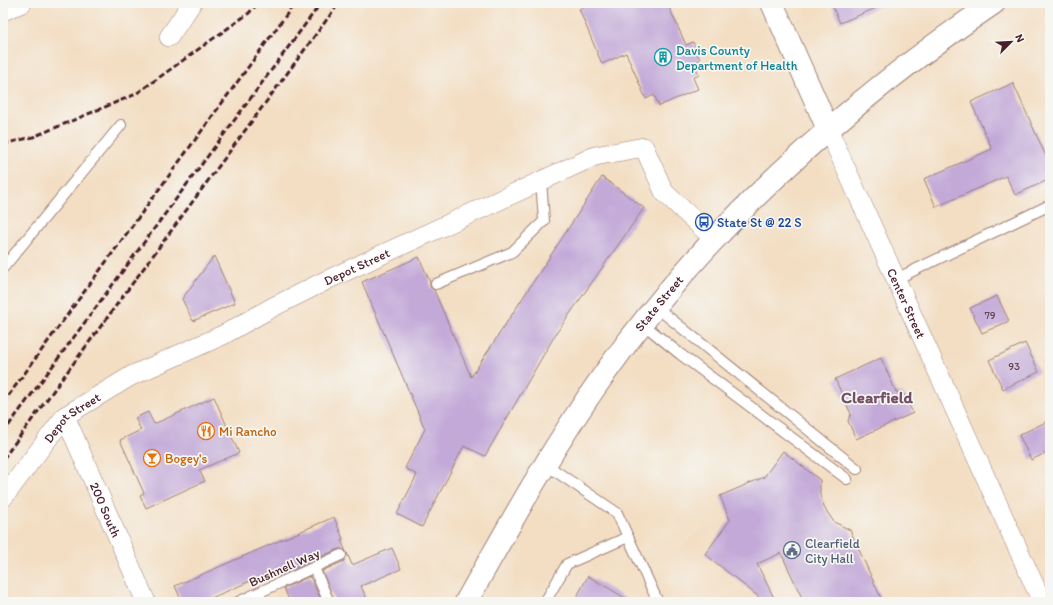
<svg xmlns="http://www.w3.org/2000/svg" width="1053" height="605" font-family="Itim,sans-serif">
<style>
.building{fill:#c2a9d8}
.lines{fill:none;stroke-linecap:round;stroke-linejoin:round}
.service-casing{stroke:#9e7e77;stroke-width:12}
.minor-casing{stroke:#9e7e77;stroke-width:20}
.tertiary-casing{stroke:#9e7e77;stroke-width:24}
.secondary-casing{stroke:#9e7e77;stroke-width:24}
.service{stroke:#fff;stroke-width:10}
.minor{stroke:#fff;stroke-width:19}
.tertiary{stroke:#fff;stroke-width:22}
.secondary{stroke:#fff;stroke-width:22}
.rail{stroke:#4a1f2b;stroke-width:3;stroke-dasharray:6 3;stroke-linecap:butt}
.labels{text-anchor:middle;stroke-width:3.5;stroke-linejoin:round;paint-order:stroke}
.number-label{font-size:11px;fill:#684256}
.culture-label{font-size:13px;fill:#0d838f;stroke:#f6f6f2;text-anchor:start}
.transit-label{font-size:13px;fill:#164399;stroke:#f6f6f2;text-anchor:start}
.street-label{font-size:13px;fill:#4a1f2b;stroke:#f6f6f2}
.food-label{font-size:13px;fill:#c56008;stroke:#f6f6f2;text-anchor:start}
.service-label{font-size:13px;fill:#4e5e75;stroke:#f6f6f2;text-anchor:start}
.district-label{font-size:17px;font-weight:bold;fill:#744f68;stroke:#f6f6f2}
</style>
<rect width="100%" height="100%" fill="#f6f6f2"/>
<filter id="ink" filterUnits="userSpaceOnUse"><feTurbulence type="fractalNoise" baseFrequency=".025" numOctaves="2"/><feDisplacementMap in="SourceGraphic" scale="8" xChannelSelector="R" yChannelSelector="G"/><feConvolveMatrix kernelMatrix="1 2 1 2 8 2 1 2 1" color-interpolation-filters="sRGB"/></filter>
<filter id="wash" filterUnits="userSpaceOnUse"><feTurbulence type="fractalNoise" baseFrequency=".012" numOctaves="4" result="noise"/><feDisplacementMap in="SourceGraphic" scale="16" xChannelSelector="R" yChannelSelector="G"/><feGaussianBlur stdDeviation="0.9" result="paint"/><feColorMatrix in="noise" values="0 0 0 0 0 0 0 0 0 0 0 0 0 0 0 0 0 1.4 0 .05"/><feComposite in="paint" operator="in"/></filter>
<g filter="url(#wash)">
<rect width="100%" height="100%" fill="#f3dec3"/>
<g id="blocks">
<g class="building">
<path d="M593 3H667L686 45 693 42 700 60 694 63 699 75 693 78 698 89 659 106 654 95 646 99 626 53 602 64 579 9Z"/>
<path d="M831 3H888L840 23Z"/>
<path d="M1013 83 1050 165V179L1015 195 1006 176 936 207 924 179 992 149 971 102Z"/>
<path d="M602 177 644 208 555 335 485 456 464 446 422 527 397 514 417 475 405 468 425 429 362 282 419 257 430 282V287L434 290 471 377Z"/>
<path d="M214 256 235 303 193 321 182 299Z"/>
<path d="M997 296 1009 321 982 333 970 308Z"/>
<path d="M1025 343 1039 372 1003 389 989 360Z"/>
<path d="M881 358 896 392 903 393 913 413 856 439 848 421 851 414 835 379Z"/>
<path d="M214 397 239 453 199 470 205 481 146 508 140 495 144 493 120 440 141 430 135 418 148 412 154 424Z"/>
<path d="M1050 420V451L1031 460 1019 435Z"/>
<path d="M783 451 820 480V495L825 509 834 522 850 530 881 598 871 602H804L781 553 757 564 776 602H765L705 554 730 520 720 496 764 477Z"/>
<path d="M334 517 343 539 341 540 346 552 342 549H338L278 576 276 570 202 602H182L175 586Z"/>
<path d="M392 548 401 569 361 586 368 602H335L322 571 344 561 347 553 352 565Z"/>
<path d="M310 576 322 602H290L284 588Z"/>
<path d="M588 576 632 602H574Z"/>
</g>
</g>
</g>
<g filter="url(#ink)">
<use href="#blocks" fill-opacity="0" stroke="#9e7e77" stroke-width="1"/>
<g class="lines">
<g class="service-casing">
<g id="service">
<path d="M3 268 121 125"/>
<path d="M896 279 1050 205"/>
<path d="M436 284 512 252 544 221 541 180"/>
<path d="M656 307 857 469"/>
<path d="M642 323 680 354 847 479"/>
<path d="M545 464 617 513 658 602"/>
<path d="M314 568 329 602"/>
<path d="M238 602 341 555"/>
<path d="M545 602 567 564 628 537"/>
</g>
</g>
<g class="minor-casing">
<g id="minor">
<path d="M3 11 22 3"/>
<path d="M169 37 192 3"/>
<path id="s1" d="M828 129 1042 602"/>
<path id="s2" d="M65 416 146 602"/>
<path id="s3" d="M3 498 65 416 131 376 223 335 273 307 327 280 595 156 644 147 664 192 715 240"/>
</g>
</g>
<g class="tertiary-casing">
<path id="tertiary" d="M772 3 828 129"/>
</g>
<g class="secondary-casing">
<g id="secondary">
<path id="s4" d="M466 602C510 524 553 446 605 373 708 227 847 102 994 3"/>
</g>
</g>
<use href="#service" class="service"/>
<use href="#minor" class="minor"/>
<use href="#tertiary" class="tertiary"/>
<use href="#secondary" class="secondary"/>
<g class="rail">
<path d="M3 144 33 137 136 94 249 13 258 3"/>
<path d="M3 403 295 3"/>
<path d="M3 433 321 3"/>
<path d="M3 459 339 3"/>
</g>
</g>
</g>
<defs>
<g id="building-ring" transform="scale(0.9)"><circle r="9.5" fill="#f6f6f2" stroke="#0f9aa8" stroke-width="1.5"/><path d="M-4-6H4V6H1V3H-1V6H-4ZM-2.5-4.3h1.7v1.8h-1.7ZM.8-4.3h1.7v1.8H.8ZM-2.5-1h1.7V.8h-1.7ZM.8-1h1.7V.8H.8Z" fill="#0f9aa8"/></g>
<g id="bus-ring" transform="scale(0.9)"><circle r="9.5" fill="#f6f6f2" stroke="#1a4fb4" stroke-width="1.5"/><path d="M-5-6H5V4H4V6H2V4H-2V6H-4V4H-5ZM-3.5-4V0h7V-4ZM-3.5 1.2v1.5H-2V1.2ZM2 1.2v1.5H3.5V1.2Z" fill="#1a4fb4"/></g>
<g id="restaurant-ring" transform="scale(0.9)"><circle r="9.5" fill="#f6f6f2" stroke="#e8710a" stroke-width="1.5"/><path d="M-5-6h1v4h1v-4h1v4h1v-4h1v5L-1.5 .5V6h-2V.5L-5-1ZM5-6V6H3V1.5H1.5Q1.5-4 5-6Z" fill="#e8710a"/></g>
<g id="bar-ring" transform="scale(0.9)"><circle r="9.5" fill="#f6f6f2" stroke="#e8710a" stroke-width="1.5"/><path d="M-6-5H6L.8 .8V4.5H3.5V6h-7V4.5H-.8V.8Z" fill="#e8710a"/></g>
<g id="civic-ring" transform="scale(0.9)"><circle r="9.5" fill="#f6f6f2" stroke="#5c6f8a" stroke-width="1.5"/><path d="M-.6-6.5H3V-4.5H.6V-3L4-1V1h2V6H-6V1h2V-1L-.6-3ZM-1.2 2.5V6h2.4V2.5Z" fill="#5c6f8a"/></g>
</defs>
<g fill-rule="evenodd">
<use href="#building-ring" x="663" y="57"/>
<use href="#bus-ring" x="704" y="222"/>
<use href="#restaurant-ring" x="206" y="431"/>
<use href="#bar-ring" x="152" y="458"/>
<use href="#civic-ring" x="792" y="550"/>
</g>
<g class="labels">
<g class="number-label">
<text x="990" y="319">79</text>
<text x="1014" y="370">93</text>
</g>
<g class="culture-label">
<text x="676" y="55">Davis County<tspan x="676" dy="15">Department of Health</tspan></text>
</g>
<g class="transit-label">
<text x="717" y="227">State St @ 22 S</text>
</g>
<g class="street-label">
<text dy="5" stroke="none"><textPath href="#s3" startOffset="431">Depot Street</textPath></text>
<text dy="5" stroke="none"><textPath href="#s1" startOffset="191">Center Street</textPath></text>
<text dy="5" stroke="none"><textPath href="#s4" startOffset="356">State Street</textPath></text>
<text dy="5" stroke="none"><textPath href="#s3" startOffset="107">Depot Street</textPath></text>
<text dy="5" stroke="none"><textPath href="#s2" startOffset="102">200 South</textPath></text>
<text transform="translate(284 567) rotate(-24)" y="5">Bushnell Way</text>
</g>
<g class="food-label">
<text x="219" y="436">Mi Rancho</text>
<text x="165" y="463">Bogey's</text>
</g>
<g class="service-label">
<text x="805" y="548">Clearfield<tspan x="805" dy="15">City Hall</tspan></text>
</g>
<g class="district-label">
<text x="877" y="403">Clearfield</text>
</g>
</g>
<rect width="1053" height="605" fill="none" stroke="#f6f6f2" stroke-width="16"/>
<g transform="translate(1011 42) rotate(66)" stroke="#f6f6f2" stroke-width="3" paint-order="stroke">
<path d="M0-3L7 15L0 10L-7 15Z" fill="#4a1f2b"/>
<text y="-6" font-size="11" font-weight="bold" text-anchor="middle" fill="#4a1f2b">N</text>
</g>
</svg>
